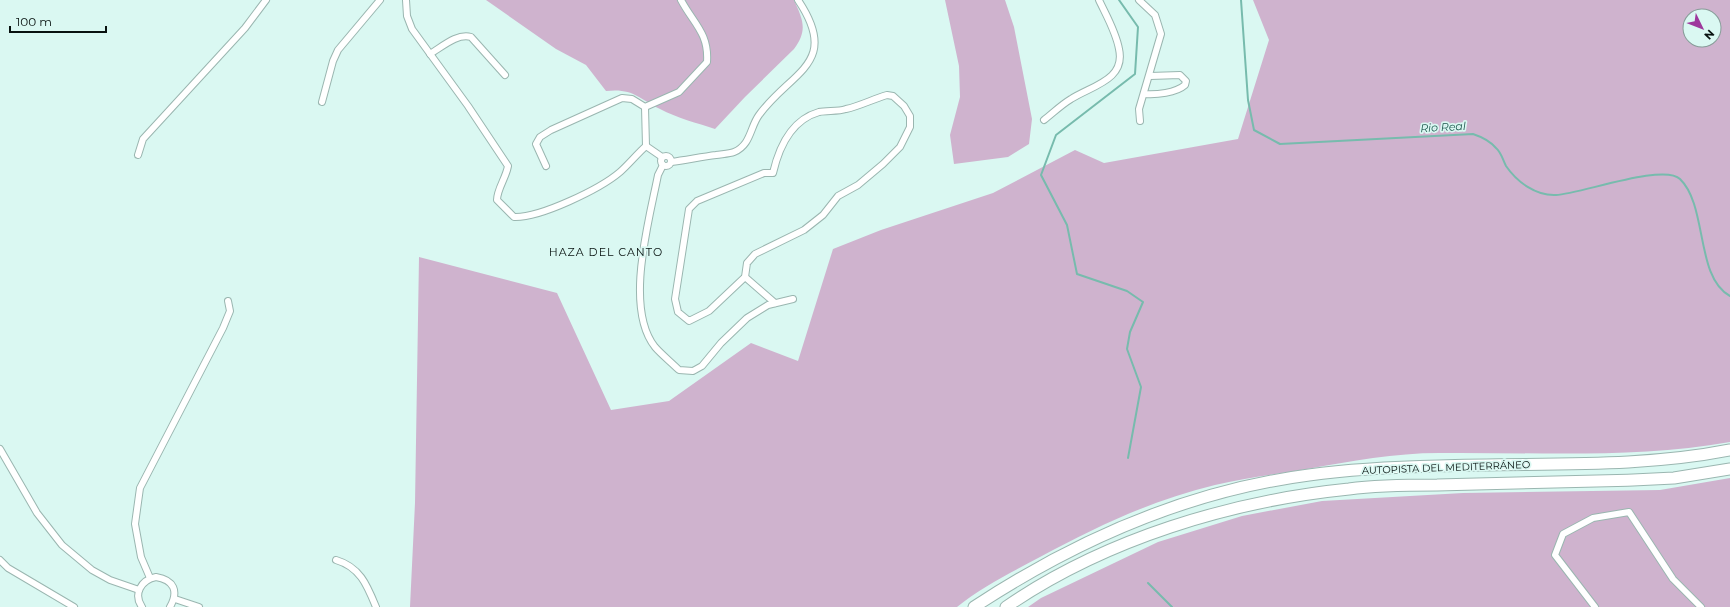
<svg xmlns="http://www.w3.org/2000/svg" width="1730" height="607" font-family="Montserrat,sans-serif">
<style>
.green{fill:#cfb3ce;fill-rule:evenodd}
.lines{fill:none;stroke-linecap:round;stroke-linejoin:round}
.stream{stroke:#77bbad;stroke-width:2}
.street-casing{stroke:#9ab6b0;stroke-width:8}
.highway-casing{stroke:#9ab6b0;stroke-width:13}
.street{stroke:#fff;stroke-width:6}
.highway{stroke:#fff;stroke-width:11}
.labels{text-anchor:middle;stroke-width:3.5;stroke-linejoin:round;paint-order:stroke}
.street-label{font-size:10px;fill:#081210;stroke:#daf8f2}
.water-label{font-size:11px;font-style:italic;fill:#1b554b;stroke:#daf8f2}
.neighbourhood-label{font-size:11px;letter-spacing:1px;fill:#081210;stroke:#daf8f2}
</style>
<rect width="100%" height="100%" fill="#daf8f2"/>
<g class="green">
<path d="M486 0H794C803 20 808 30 794 49L745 97 715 129C697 123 677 118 660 109 638 98 633 88 606 91L586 65 556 49Z"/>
<path d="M945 0H1005L1014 27 1032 119 1029 144 1008 157 954 164 950 135 960 97 959 66Z"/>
<path d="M1253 0H1730V442C1634 459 1536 452 1439 453 1395 453 1351 461 1307 469 1277 474 1245 478 1215 485 1152 500 1096 527 1040 557 1012 572 981 587 957 607H410L415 503 419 257 557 293 611 410 669 401 751 343 798 361 833 249 881 230 993 193 1075 150 1104 163 1238 139 1269 40ZM1690 16H1714V40H1690Z"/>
<path d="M1730 478V607H1028L1041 598 1158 542 1242 516 1322 501 1463 493 1660 490Z"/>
</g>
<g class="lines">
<g class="stream">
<path d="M1119 0 1138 27 1135 74 1056 135 1041 175 1067 225 1077 274 1127 291 1143 302 1130 332 1127 349 1141 387 1128 458"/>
<path d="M1241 0 1248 100 1254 130 1280 144 1473 134C1482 137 1490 141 1496 148 1501 152 1503 160 1506 166 1517 182 1536 196 1556 195 1580 194 1664 163 1680 179 1708 206 1695 277 1730 296"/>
<path d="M1148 583 1172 607"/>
</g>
<g class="street-casing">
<g id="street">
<path d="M406 0 407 16 412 29 468 106 508 166C506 178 497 189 497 200L514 217C540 218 600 189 620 172 629 164 637 154 646 146L645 107"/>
<path d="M1139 0 1155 15 1161 34 1139 109 1140 121"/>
<path d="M430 54C442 47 457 33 471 37L505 75"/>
<path d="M1144 94C1156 95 1176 93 1185 85L1186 81 1180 75 1150 76"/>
<path d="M887 95 893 96 904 106 910 116V127L900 147 883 164 858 185 838 196 823 215 804 230 755 254 747 263 745 277 709 311 689 321 678 312 675 299 689 209 697 201 764 173H773C779 147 791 120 819 112 827 110 837 112 846 109 860 106 873 99 887 95Z"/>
<path d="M322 102 333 61 338 50 380 0"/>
<path d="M1044 120C1053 113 1061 105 1071 99 1091 86 1126 80 1119 49 1116 32 1106 15 1099 0"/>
<path d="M646 146 662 157"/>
<path d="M138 155 143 139 245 28 266 0"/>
<circle cx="666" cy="161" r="5"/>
<path d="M671 162C686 160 701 157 716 155 721 154 729 154 734 152 751 145 750 127 759 115 791 71 841 64 798 0"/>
<path d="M663 165 658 175C649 221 624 308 655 347 662 355 671 362 679 370L693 371 702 366 721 343 747 318 768 305 793 299"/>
<path d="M546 166 536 144 540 137 551 130 622 98 632 99 645 107 679 92 707 62C709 33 693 23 681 0"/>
<path d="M745 277 775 303"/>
<path d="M0 449 37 513 62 545 92 570 110 580 139 590"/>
<path d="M0 560 8 568 74 607"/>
<path d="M336 560C360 567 367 585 376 607"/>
<path d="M150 578 141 557 135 524 140 488 223 328 230 311 228 301"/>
<path d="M175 599 199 607"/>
<path d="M142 607C133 594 141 580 156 577 174 580 179 591 170 607"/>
<path d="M1595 607 1555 555 1563 534 1593 518 1629 512 1673 579 1701 607"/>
</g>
</g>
<g class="highway-casing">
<g id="highway">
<path d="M974 607C1076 540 1186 491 1309 475 1352 469 1395 467 1439 466 1536 462 1634 469 1730 450"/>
<path d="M1006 607C1105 539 1231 501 1349 489 1378 485 1408 485 1437 485 1503 483 1568 482 1633 480L1674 478 1730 469"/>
</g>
</g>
<use href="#street" class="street"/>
<use href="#highway" class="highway"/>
</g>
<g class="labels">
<g class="street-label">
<text transform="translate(1446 467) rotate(-2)" y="4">AUTOPISTA DEL MEDITERRÁNEO</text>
</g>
<g class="water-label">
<text transform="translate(1443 127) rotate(-3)" y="4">Rio Real</text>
</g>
<g class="neighbourhood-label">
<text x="606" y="256">HAZA DEL CANTO</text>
</g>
</g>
<g transform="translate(1702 28) rotate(133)"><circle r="19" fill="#daf8f2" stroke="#869c98"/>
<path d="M0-3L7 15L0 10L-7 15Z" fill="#9e389d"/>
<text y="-6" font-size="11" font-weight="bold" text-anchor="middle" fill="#081210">N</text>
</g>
<path d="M10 26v6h96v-6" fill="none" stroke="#081210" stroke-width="2"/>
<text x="16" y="26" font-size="12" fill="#081210" stroke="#daf8f2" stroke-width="3" paint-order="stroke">100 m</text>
</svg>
